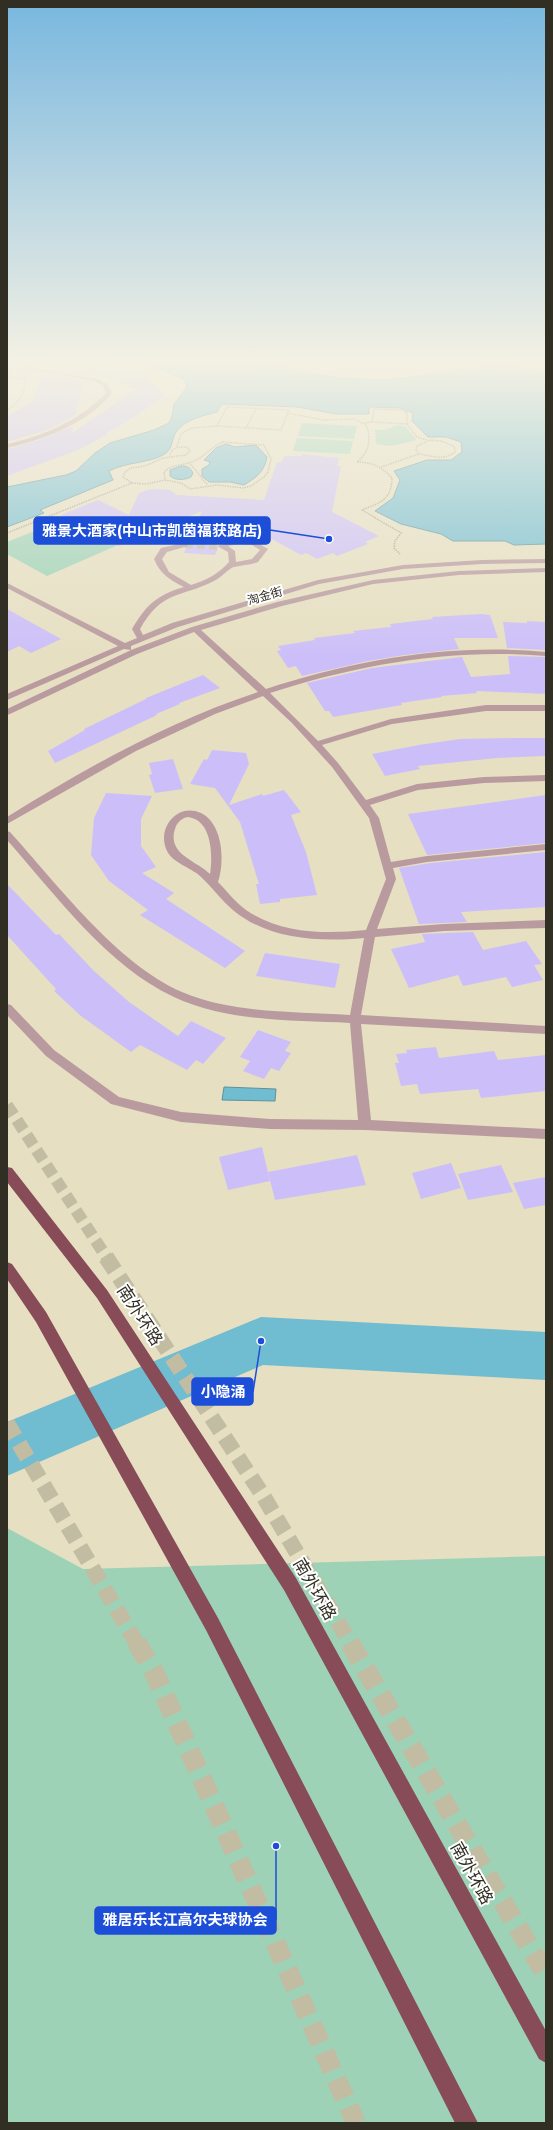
<svg xmlns="http://www.w3.org/2000/svg" width="553" height="2130" font-family="Jost,'Noto Sans SC',sans-serif">
<style>
.green{fill:#9dd2b7}
.water{fill:#70bcd1;stroke:#5d919d}
.lines{fill:none;stroke-linecap:round;stroke-linejoin:round}
.river{fill:#70bcd1;fill-rule:evenodd}
.building{fill:#ccbff9}
.minor-tunnel{stroke:#c2bca2;stroke-width:8;stroke-dasharray:8 4;stroke-linecap:butt}
.highway-tunnel-far2{stroke:#c2bca2;stroke-width:12;stroke-dasharray:12 6;stroke-linecap:butt}
.highway-tunnel-far1{stroke:#c2bca2;stroke-width:16;stroke-dasharray:16 8;stroke-linecap:butt}
.highway-tunnel{stroke:#c2bca2;stroke-width:20;stroke-dasharray:20 10;stroke-linecap:butt}
.path{stroke:#aaa48d;stroke-width:1.5;stroke-dasharray:1.5 1;stroke-linecap:butt}
.minor{fill:#b99b9f;fill-rule:evenodd}
.highway{fill:#874c57;fill-rule:evenodd}
.labels{text-anchor:middle;stroke-width:4;stroke-linejoin:round;paint-order:stroke}
.far-street-label{font-size:12px;fill:#312e23;stroke:#fff}
.near-street-label{font-size:17px;fill:#312e23;stroke:#fff}
.leader{fill:none;stroke:#1d4ed8;stroke-width:1.5}
.callout-dot{fill:#1d4ed8;stroke:#fff;stroke-width:1.5}
.callout{fill:#1d4ed8;stroke:#1d4ed8;stroke-width:1.5}
.callout-label{font-size:15px;text-anchor:middle;font-weight:bold;fill:#fff}
</style>
<rect width="100%" height="100%" fill="#e6dfc2"/>
<g class="green">
<path d="M302 423 357 426 354 439 298 436Z"/>
<path d="M398 425 405 426 416 439 414 441 390 446 376 444 375 430H384Z"/>
<path d="M297 438 353 441 350 454 293 451Z"/>
<path d="M67 518 118 545 47 576 7 554V542Z"/>
<path d="M7 1528 83 1569 546 1556V2123H7Z"/>
</g>
<g class="water">
<path d="M142 360H265L296 371 343 378 385 380 486 367 528 368 546 373V544L514 545 505 541H453L441 534 401 524 375 511 393 498 400 480 394 471 427 460H451L462 452 461 442 446 437H428L412 421 413 413 400 408 369 407V414H336L297 407 222 404 217 412C203 416 185 419 176 432 171 441 173 450 163 455 149 463 126 462 109 471L113 480 40 510 44 513 7 527V487L66 475 76 471 95 453 110 443 154 430 169 423 172 417 174 404 187 387 185 380Z"/>
<path d="M226 444 235 447 256 445 267 457C264 472 257 477 244 485L230 482H209L202 476V469L209 465 210 462 204 460 216 448Z"/>
<path d="M181 466C187 466 190 467 193 473L191 477C185 480 176 481 170 476V470Z"/>
<path d="M224 1087 276 1089 275 1101 222 1100Z"/>
</g>
<g class="lines">
<path class="river" d="M261 1317 546 1332V1380L263 1365 7 1476V1422Z"/>
</g>
<g class="building">
<path d="M61 360H92L138 368 171 402 161 398 133 418 106 433 108 434 78 450 7 476V449L36 441 73 426 72 433 136 389 85 370 84 375 46 369Z"/>
<path d="M41 374 83 381 75 416 47 430 7 442V416L33 401Z"/>
<path d="M302 454 339 458 337 466H341L332 512 379 536 365 542 368 544 337 556 333 553 317 559 306 553 301 555 255 530 229 528 228 530H224L219 544 216 545 218 548 215 555 184 553 186 548 189 547V541L202 511 119 546 61 515 98 500 129 515 139 493 152 489 170 490 177 495 264 500 277 462H282L284 456H302Z"/>
<path d="M7 609 61 639 31 653 19 646 7 652Z"/>
<path d="M481 614 490 615 498 638H454L459 649 404 655 368 661 302 676 296 666 288 668 277 651 281 650 278 646 315 640 314 638 355 633 353 631 391 627 390 624 433 619 432 617Z"/>
<path d="M527 621 546 622V650L507 648 503 622 527 623Z"/>
<path d="M508 656 546 657V694L476 691 477 693 441 696 442 697 401 703 402 705 333 717 329 711H325L307 683 372 668 462 657 471 677 510 674Z"/>
<path d="M203 675 220 688 179 703 180 704 156 714 157 715 55 763 48 751 85 730 84 729 146 699V698Z"/>
<path d="M516 738H546V756L497 758 418 766 420 769 385 776 372 754 419 745 460 739Z"/>
<path d="M212 750 246 753 249 764 229 805 262 794 263 796 284 790 301 812 291 815 306 852 317 895 280 899V902L260 904 256 884H259L240 822 215 788 190 784 204 759 207 760Z"/>
<path d="M173 759 183 789 155 793 149 775 152 774 149 763Z"/>
<path d="M106 793 152 796 141 819V846L156 867 142 873 174 893 166 899 245 951 225 968 140 915 148 910 109 881 91 855 94 818Z"/>
<path d="M546 795V843L427 855 408 814Z"/>
<path d="M546 852V907L461 912 467 922 419 924 399 868 431 863Z"/>
<path d="M7 884 56 935 59 934 94 971 129 1002 178 1036 191 1021 226 1038 203 1064 196 1060 187 1070 140 1045 131 1052 81 1016 54 991 56 989 7 935Z"/>
<path d="M473 932 483 950 526 941 542 964 534 965 543 980 512 987 506 977 463 986 458 975 409 988 391 949 425 942 422 934Z"/>
<path d="M265 953 340 964 335 988 256 976Z"/>
<path d="M258 1030 291 1042 285 1051 291 1053 279 1071 271 1068 264 1079 243 1071 250 1061 240 1057Z"/>
<path d="M436 1047 439 1058 494 1051 498 1060 546 1055V1091L481 1098 478 1089 420 1094 417 1084 401 1086 395 1063H399L396 1054 407 1053 406 1050Z"/>
<path d="M262 1147 270 1181 228 1190 219 1157Z"/>
<path d="M357 1155 366 1185 275 1200 268 1172Z"/>
<path d="M451 1163 461 1188 421 1199 412 1173Z"/>
<path d="M501 1165 513 1192 468 1200 458 1174Z"/>
<path d="M546 1177V1205L524 1209 513 1183Z"/>
</g>
<g class="lines">
<path class="minor-tunnel" d="M185 544 221 546"/>
<path class="highway-tunnel-far2" d="M7 1105 107 1258"/>
<g class="highway-tunnel-far1">
<path d="M106 1257 262 1494 351 1644"/>
<path d="M7 1423 137 1644"/>
</g>
<g class="highway-tunnel">
<path d="M137 1643 155 1674 356 2123"/>
<path d="M350 1643 546 1975"/>
</g>
<g class="path">
<path d="M7 361 10 369 8 377 24 379C27 394 17 402 7 411"/>
<path d="M227 407 289 410 281 430 217 426Z"/>
<path d="M374 409 401 410 407 413V424L372 422Z"/>
<path d="M405 412 435 402"/>
<path d="M287 413 324 420 355 419 366 425C372 438 369 453 357 462 372 462 382 467 392 478 391 501 381 502 362 510L401 533 395 541 394 548 400 554"/>
<path d="M365 423 372 422"/>
<path d="M407 424 417 437 427 440"/>
<path d="M246 428 256 409"/>
<path d="M430 440 441 441 454 446 455 452C444 461 432 456 419 454L416 450 417 446Z"/>
<path d="M223 442 264 445 271 459 268 472 264 477 251 486 243 488 217 485 190 489 181 483 165 480 164 472C173 463 186 466 196 460 207 454 210 448 223 442Z"/>
<path d="M177 447 181 434 191 428 217 426"/>
<path d="M188 463C198 470 199 477 208 485"/>
<path d="M381 467 419 454"/>
<path d="M132 483 146 484 165 480"/>
<path d="M7 533 132 483 123 477 125 472 131 468 145 466 163 458 186 455 190 451 187 447C179 447 171 447 170 456"/>
</g>
<g class="minor">
<path d="M30 360H36L33 364 34 368 98 379 107 384 112 393C87 424 45 439 7 448V444C44 436 80 420 106 393L103 386 94 381 29 370 27 364Z"/>
<path d="M238 540 256 542 268 549 258 562C250 565 242 565 234 567 229 568 221 578 214 581 180 598 162 590 140 629L143 635 172 623 318 580 403 565 482 560 546 559V563L482 564 403 569 319 584 178 627 131 646V650L124 649 7 700V694L118 646 7 588V583L125 643 137 638 132 629C146 605 157 595 184 587 170 580 160 574 154 559L161 548 188 542V546L167 552 162 559 169 572 191 585C207 580 218 574 229 562L228 552 217 546ZM238 544 252 545 260 550 252 559 236 562 235 551 228 546Z"/>
<path d="M546 568V572L459 575 373 584 282 606 201 630 266 689C355 660 451 643 546 652V656C453 648 359 664 270 693L318 741 391 719 486 705H546V711H486L392 724 322 745 338 763 366 800 417 784 484 777 546 775V781L484 783 418 790 370 805 379 818 391 862 427 856 546 844V850L427 862 393 868 396 879 377 929 444 924 546 920V928L444 931 375 937 361 1015 546 1026V1034L361 1024 371 1120 546 1129V1139L365 1130 270 1129 181 1122 111 1104 46 1056 7 1015V1004L11 1005 54 1050 119 1097 181 1112 270 1119 358 1120 350 1023C292 1020 227 1022 174 997 107 966 55 894 7 840V831L10 832C57 884 117 964 182 992 234 1014 295 1011 350 1015L364 938C319 942 270 940 234 911 221 900 212 887 200 876 190 867 173 863 167 851 156 829 177 802 201 813 223 824 225 861 218 882 227 891 235 902 246 910 282 934 325 934 366 930L386 879 369 818 332 767 292 723 263 696 215 714 136 751 7 824V817C86 768 169 721 258 692L194 632 137 654 10 714 7 715V709L131 650 192 627 277 602 373 580 459 571ZM188 817C212 820 213 855 210 874 195 860 167 854 175 829 177 822 182 818 188 817Z"/>
</g>
<g class="highway">
<path d="M7 1167 12 1168 107 1290 296 1578 546 2031V2063L539 2059 284 1590 97 1298 7 1182Z"/>
<path d="M7 1262 12 1264 46 1312 218 1618 478 2123H455L206 1630 36 1322 7 1279Z"/>
</g>
</g>
<linearGradient id="sky" x2="0" y2="1"><stop stop-color="#78b7df"/><stop offset="0.55" stop-color="#f4f1e4"/><stop offset="1" stop-color="#f4f1e4" stop-opacity="0"/></linearGradient>
<rect width="553" height="658" fill="url(#sky)"/>
<g class="labels">
<g class="far-street-label">
<text transform="translate(265 596) rotate(-16)" y="4">淘金街</text>
</g>
<g class="near-street-label">
<text transform="translate(140 1315) rotate(57)" y="6">南外环路</text>
<text transform="translate(315 1589) rotate(60)" y="6">南外环路</text>
<text transform="translate(472 1873) rotate(61)" y="6">南外环路</text>
</g>
</g>
<path class="leader" d="M329 539L270 530M261 1341L253 1392M276 1846L276 1920"/>
<g class="callout-dot">
<circle cx="329" cy="539" r="4"/>
<circle cx="261" cy="1341" r="4"/>
<circle cx="276" cy="1846" r="4"/>
</g>
<g class="callout">
<rect x="34" y="517" width="236" height="27" rx="4"/>
<rect x="192" y="1378" width="61" height="27" rx="4"/>
<rect x="95" y="1907" width="181" height="27" rx="4"/>
</g>
<g class="callout-label">
<text x="152" y="536">雅景大酒家(中山市凯茵福获路店)</text>
<text x="223" y="1397">小隐涌</text>
<text x="185" y="1925">雅居乐长江高尔夫球协会</text>
</g>
<rect width="553" height="2130" fill="none" stroke="#312e23" stroke-width="16"/>
</svg>
